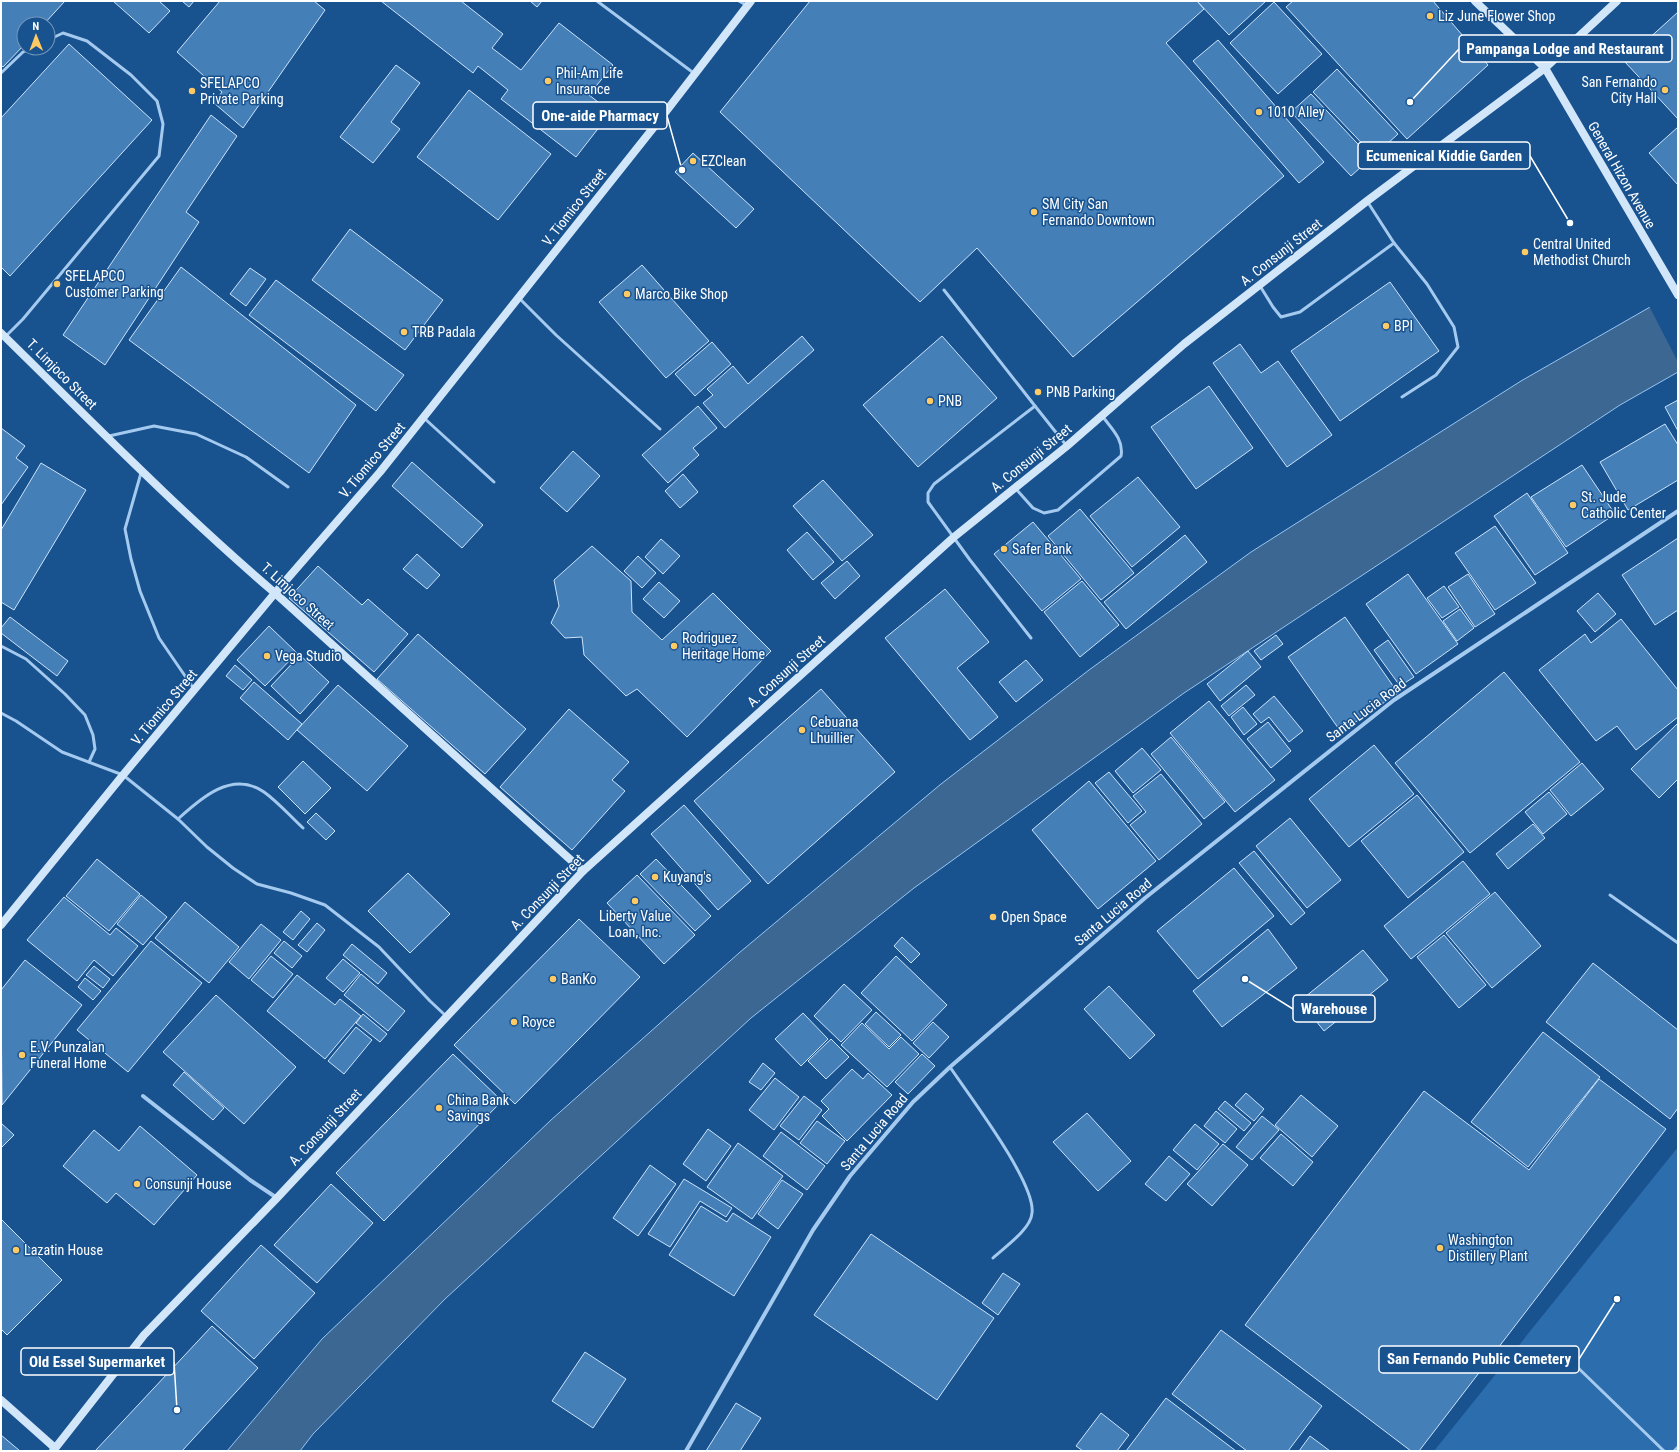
<svg xmlns="http://www.w3.org/2000/svg" width="1679" height="1452" font-family="'Roboto Condensed',sans-serif">
<style>
.green{fill:#2b6dad}
.water{fill:#3d6793;stroke:#97c6f1}
.pier{fill:#18528f}
.building{fill:#457fb8;stroke:#cbe3fb}
.lines{fill:none;stroke-linecap:round;stroke-linejoin:round}
.lane{stroke:#a5caef;stroke-width:3}
.street{stroke:#a5caef;stroke-width:4}
.secondary{stroke:#d2e6fa;stroke-width:8}
.poi-dot{fill:#ffca63;stroke:#18528f;stroke-width:1.5}
.labels{text-anchor:middle;stroke-width:3;stroke-linejoin:round;paint-order:stroke}
.poi-label{font-size:14px;fill:#fff;stroke:#18528f;text-anchor:start}
.street-label{font-size:14px;fill:#fff;stroke:#18528f}
.leader{fill:none;stroke:#fff;stroke-width:1.5}
.callout-dot{fill:#fff;stroke:#18528f;stroke-width:1.5}
.callout{fill:#18528f;stroke:#fff;stroke-width:1.5}
.callout-label{font-size:15px;text-anchor:middle;font-weight:bold;fill:#fff}
</style>
<rect width="100%" height="100%" fill="#18528f"/>
<path class="green" d="M1678 1147V1451H1434Z"/>
<path class="water" d="M1678 291V372L1620 405 1184 693 914 888 751 1018 445 1299 313 1434 300 1451H227L322 1339 551 1120 739 953 941 784 1089 670 1251 552 1521 381Z"/>
<path class="pier" d="M1678 289V362L1649 306Z"/>
<g class="building">
<path d="M1 1H65L44 24H24V45L3 67 1 65Z"/>
<path d="M113 1H159L170 11 149 33Z"/>
<path d="M182 1H194L189 7Z"/>
<path d="M220 1H314L325 10 243 128 214 103 222 92 177 52Z"/>
<path d="M381 1H461L503 34 492 48 521 70 559 23 613 65 589 95 611 112 576 157 501 99 508 90 478 66 473 73Z"/>
<path d="M530 1H542L537 7Z"/>
<path d="M810 1H1197L1204 9 1166 43 1284 176 1073 357 977 248 920 302 720 112Z"/>
<path d="M1197 1H1266L1229 35Z"/>
<path d="M1293 1H1433L1488 65 1407 139 1286 7Z"/>
<path d="M1274 2 1322 54 1278 94 1230 43Z"/>
<path d="M1678 12V119L1624 61Z"/>
<path d="M1218 40 1324 162 1299 183 1193 61Z"/>
<path d="M69 44 152 120 10 276 1 267V118Z"/>
<path d="M396 65 420 83 391 122 400 129 373 163 340 137Z"/>
<path d="M1337 69 1398 134 1374 156 1313 92Z"/>
<path d="M469 90 551 154 498 220 417 157Z"/>
<path d="M1311 94 1371 158 1351 176 1291 112Z"/>
<path d="M211 115 237 136 186 212 199 222 105 365 63 335Z"/>
<path d="M1678 127V185L1649 153Z"/>
<path d="M693 153 754 209 736 228 675 172Z"/>
<path d="M350 229 443 300 405 350 312 280Z"/>
<path d="M642 265 709 341 666 378 599 302Z"/>
<path d="M181 267 356 405 309 473 129 340Z"/>
<path d="M250 268 266 279 246 306 230 294Z"/>
<path d="M276 280 404 375 376 411 249 315Z"/>
<path d="M1390 282 1439 351 1340 421 1291 351Z"/>
<path d="M802 336 814 350 725 428 703 403 713 395 707 389 733 366 748 384Z"/>
<path d="M942 336 997 398 918 467 863 405Z"/>
<path d="M712 342 731 364 695 396 675 374Z"/>
<path d="M1240 344 1261 373 1278 361 1332 435 1287 467 1213 363Z"/>
<path d="M1209 386 1253 448 1196 489 1151 427Z"/>
<path d="M1678 400V431L1665 407Z"/>
<path d="M698 406 717 428 693 448 699 455 668 483 642 455Z"/>
<path d="M1665 424 1678 445V480L1628 510 1600 462Z"/>
<path d="M1 428 25 446 16 458 28 467 1 505Z"/>
<path d="M573 451 600 476 567 512 540 488Z"/>
<path d="M412 462 483 525 462 548 392 486Z"/>
<path d="M41 463 86 490 14 610 1 602V530Z"/>
<path d="M1582 465 1615 514 1566 547 1531 497Z"/>
<path d="M683 474 698 492 680 508 665 491Z"/>
<path d="M1138 477 1180 527 1132 567 1090 516Z"/>
<path d="M823 480 873 535 842 561 793 506Z"/>
<path d="M1527 493 1568 553 1535 575 1494 516Z"/>
<path d="M1080 509 1134 573 1101 600 1048 536Z"/>
<path d="M1033 522 1081 579 1042 611 994 554Z"/>
<path d="M1495 526 1536 583 1495 610 1455 553Z"/>
<path d="M807 532 834 562 813 580 787 550Z"/>
<path d="M1185 535 1207 562 1126 629 1104 602Z"/>
<path d="M1678 538V610L1655 625 1622 575Z"/>
<path d="M661 539 680 556 663 574 645 557Z"/>
<path d="M592 546 631 581 632 612 662 640 713 593 771 651 687 737 637 689 626 696 584 655 582 637 565 638 551 623 559 606 554 580Z"/>
<path d="M417 554 440 575 427 589 403 569Z"/>
<path d="M638 556 656 573 642 588 624 571Z"/>
<path d="M847 561 860 576 835 599 821 583Z"/>
<path d="M318 566 362 605 368 599 408 634 374 672 289 598Z"/>
<path d="M1408 574 1458 644 1416 674 1366 604Z"/>
<path d="M1468 574 1495 614 1475 627 1448 587Z"/>
<path d="M1082 581 1119 625 1080 657 1044 612Z"/>
<path d="M659 582 680 601 664 618 643 599Z"/>
<path d="M1444 586 1459 607 1442 618 1427 598Z"/>
<path d="M945 589 989 642 957 668 998 717 970 740 885 638Z"/>
<path d="M1598 593 1616 614 1595 632 1577 611Z"/>
<path d="M1460 609 1474 628 1457 641 1443 621Z"/>
<path d="M10 617 68 661 57 676 1 633V628Z"/>
<path d="M1345 617 1398 693 1341 732 1288 657Z"/>
<path d="M1621 619 1678 690V717L1636 750 1617 726 1596 741 1539 670 1585 634 1591 643Z"/>
<path d="M269 626 297 653 265 686 237 660Z"/>
<path d="M418 634 526 729 485 774 377 679Z"/>
<path d="M1276 635 1283 644 1261 660 1254 651Z"/>
<path d="M1388 640 1414 677 1400 686 1374 650Z"/>
<path d="M1248 651 1261 667 1220 701 1207 684Z"/>
<path d="M300 655 329 682 300 714 271 686Z"/>
<path d="M1026 660 1043 680 1016 702 999 682Z"/>
<path d="M235 665 252 680 243 690 226 676Z"/>
<path d="M1504 672 1580 762 1470 853 1395 763Z"/>
<path d="M254 682 302 724 288 740 240 698Z"/>
<path d="M338 685 408 746 367 791 297 730Z"/>
<path d="M1246 685 1255 695 1229 716 1221 706Z"/>
<path d="M821 689 895 772 768 884 694 801Z"/>
<path d="M1274 696 1303 731 1289 742 1269 717 1261 723 1253 714Z"/>
<path d="M1209 701 1275 780 1235 812 1170 733Z"/>
<path d="M1243 707 1257 724 1244 735 1231 717Z"/>
<path d="M569 709 629 762 612 780 625 791 572 850 500 787Z"/>
<path d="M1268 722 1291 751 1271 768 1247 739Z"/>
<path d="M1678 723V779L1659 798 1631 769Z"/>
<path d="M1171 737 1225 802 1204 819 1151 754Z"/>
<path d="M1374 745 1414 794 1349 847 1309 799Z"/>
<path d="M1142 748 1161 770 1133 793 1115 771Z"/>
<path d="M303 761 331 788 305 814 278 787Z"/>
<path d="M1582 763 1604 789 1571 816 1550 790Z"/>
<path d="M1109 772 1142 811 1128 823 1095 783Z"/>
<path d="M1161 774 1202 824 1159 860 1130 825 1146 812 1133 796Z"/>
<path d="M1089 781 1156 861 1098 909 1032 830Z"/>
<path d="M1549 792 1567 814 1543 834 1525 812Z"/>
<path d="M1417 795 1464 852 1408 898 1361 841Z"/>
<path d="M684 805 751 881 718 910 651 834Z"/>
<path d="M316 813 335 831 326 840 307 822Z"/>
<path d="M1290 818 1341 880 1307 908 1256 846Z"/>
<path d="M1533 824 1545 838 1508 869 1496 854Z"/>
<path d="M1254 851 1305 913 1291 925 1239 863Z"/>
<path d="M97 859 140 894 109 931 66 896Z"/>
<path d="M656 859 711 916 695 931 640 874Z"/>
<path d="M1463 861 1490 894 1411 959 1384 926Z"/>
<path d="M1234 868 1274 916 1198 979 1157 931Z"/>
<path d="M408 873 450 914 410 953 368 911Z"/>
<path d="M637 875 695 935 664 964 607 903Z"/>
<path d="M1495 892 1541 946 1492 988 1446 933Z"/>
<path d="M141 895 167 917 143 945 117 924Z"/>
<path d="M64 897 110 935 116 928 138 946 113 976 94 960 77 981 27 940Z"/>
<path d="M185 902 239 947 209 983 155 938Z"/>
<path d="M301 911 310 919 293 940 283 932Z"/>
<path d="M579 919 640 977 515 1104 454 1045Z"/>
<path d="M317 923 325 930 307 952 298 945Z"/>
<path d="M261 924 281 940 249 979 229 962Z"/>
<path d="M1268 929 1297 968 1222 1027 1193 991Z"/>
<path d="M1444 935 1486 985 1459 1008 1417 957Z"/>
<path d="M902 937 920 954 911 963 894 946Z"/>
<path d="M151 941 202 983 128 1072 77 1030Z"/>
<path d="M284 941 302 956 292 968 274 953Z"/>
<path d="M352 944 387 973 378 984 343 955Z"/>
<path d="M1363 950 1388 980 1324 1031 1300 1001Z"/>
<path d="M271 956 293 974 273 998 251 980Z"/>
<path d="M896 956 947 1005 912 1041 861 993Z"/>
<path d="M343 959 360 973 343 992 326 978Z"/>
<path d="M25 960 82 1005 2 1105 1 990Z"/>
<path d="M1593 963 1678 1030V1108L1670 1119 1546 1022Z"/>
<path d="M94 966 110 979 103 988 86 975Z"/>
<path d="M361 974 405 1011 388 1031 344 995Z"/>
<path d="M297 975 335 1005 340 999 361 1016 325 1059 267 1011Z"/>
<path d="M85 978 101 991 93 1000 78 987Z"/>
<path d="M844 984 872 1010 841 1042 814 1016Z"/>
<path d="M1109 986 1155 1035 1130 1059 1084 1009Z"/>
<path d="M216 995 296 1067 244 1124 163 1052Z"/>
<path d="M876 1012 901 1035 889 1047 865 1024Z"/>
<path d="M803 1013 828 1039 801 1066 775 1039Z"/>
<path d="M363 1014 387 1034 380 1042 356 1023Z"/>
<path d="M933 1022 949 1037 929 1058 913 1043Z"/>
<path d="M862 1023 889 1049 901 1037 919 1054 887 1087 841 1045Z"/>
<path d="M356 1027 372 1040 344 1074 328 1061Z"/>
<path d="M1543 1032 1600 1077 1528 1167 1471 1122Z"/>
<path d="M831 1039 849 1057 826 1079 808 1061Z"/>
<path d="M453 1054 502 1101 384 1221 336 1173Z"/>
<path d="M922 1054 935 1066 908 1094 895 1082Z"/>
<path d="M763 1063 775 1073 761 1090 749 1082Z"/>
<path d="M852 1069 863 1079 868 1073 892 1095 847 1141 822 1116 829 1109 821 1101Z"/>
<path d="M184 1072 224 1108 213 1120 173 1085Z"/>
<path d="M775 1078 799 1097 774 1130 749 1110Z"/>
<path d="M1599 1079 1666 1129 1419 1451H1411L1245 1325 1424 1091 1529 1170Z"/>
<path d="M1246 1093 1264 1109 1254 1121 1235 1105Z"/>
<path d="M1301 1095 1338 1126 1312 1157 1275 1125Z"/>
<path d="M804 1096 822 1110 799 1140 780 1126Z"/>
<path d="M1225 1101 1251 1123 1244 1131 1218 1109Z"/>
<path d="M1216 1111 1237 1129 1225 1143 1204 1126Z"/>
<path d="M1087 1113 1131 1161 1098 1191 1053 1142Z"/>
<path d="M1262 1116 1279 1130 1252 1160 1236 1147Z"/>
<path d="M817 1121 845 1141 827 1164 800 1143Z"/>
<path d="M1 1123 14 1135 1 1148Z"/>
<path d="M1195 1124 1219 1144 1197 1170 1173 1150Z"/>
<path d="M140 1126 197 1175 154 1225 116 1193 107 1203 63 1166 94 1130 119 1151Z"/>
<path d="M708 1129 731 1146 706 1181 683 1164Z"/>
<path d="M781 1132 825 1166 807 1190 763 1156Z"/>
<path d="M1281 1134 1313 1162 1293 1186 1260 1158Z"/>
<path d="M738 1143 783 1176 752 1219 707 1187Z"/>
<path d="M1223 1144 1248 1165 1212 1206 1187 1184Z"/>
<path d="M1169 1156 1190 1174 1166 1201 1145 1184Z"/>
<path d="M650 1165 676 1184 638 1236 613 1218Z"/>
<path d="M684 1179 732 1208 726 1217 700 1201 670 1247 648 1234Z"/>
<path d="M782 1180 803 1194 778 1229 758 1214Z"/>
<path d="M331 1184 373 1223 317 1283 274 1245Z"/>
<path d="M701 1206 727 1222 733 1213 771 1237 734 1296 669 1255Z"/>
<path d="M1 1219 62 1280 7 1335 1 1329Z"/>
<path d="M871 1234 994 1318 937 1400 814 1315Z"/>
<path d="M261 1245 315 1293 254 1359 201 1311Z"/>
<path d="M1003 1273 1020 1284 998 1315 982 1303Z"/>
<path d="M212 1326 258 1368 182 1451H95Z"/>
<path d="M1221 1330 1322 1406 1288 1451H1247L1172 1394Z"/>
<path d="M585 1352 626 1379 593 1428 552 1401Z"/>
<path d="M1166 1398 1236 1451H1126Z"/>
<path d="M736 1403 761 1418 740 1451H706Z"/>
<path d="M1101 1413 1129 1435 1117 1451H1083L1076 1446Z"/>
<path d="M1 1435 20 1451H1Z"/>
<path d="M1310 1436 1330 1451H1299Z"/>
</g>
<g class="lines">
<g class="lane">
<path d="M597 1 695 74"/>
<path d="M739 1 746 5"/>
<path d="M1 73 23 52 32 48"/>
<path d="M1367 201 1394 243 1427 284 1454 327 1458 347 1436 375 1402 397"/>
<path d="M1260 286 1273 307 1281 317 1300 312 1394 243"/>
<path d="M944 290 1035 406"/>
<path d="M520 299 556 335 660 429"/>
<path d="M5 337 23 319 159 156 163 124 157 101 131 75 87 41 63 33 48 40"/>
<path d="M424 418 494 482"/>
<path d="M109 436 154 426 196 434 246 457 288 487"/>
<path d="M141 473 125 529 131 559 140 591 159 638 194 689"/>
<path d="M1016 489 1033 508 1044 513 1058 510 1121 456C1124 440 1112 429 1103 417"/>
<path d="M1031 638 970 560 928 502V493L934 484 1035 406 1066 445"/>
<path d="M1 646 26 659 65 694 85 715 93 735 95 749 89 762"/>
<path d="M1 713 16 721 62 752 123 775 178 819"/>
<path d="M303 828C290 816 278 802 264 792 232 770 201 798 178 819L207 847 233 868 257 884 291 893 325 905 379 947 430 1001 446 1016"/>
<path d="M1610 895 1678 943"/>
<path d="M950 1067C968 1094 1036 1183 1032 1213 1031 1229 1005 1247 993 1258"/>
<path d="M1571 1361 1664 1451"/>
<path d="M1674 1451 1678 1447"/>
</g>
<g class="street">
<path d="M143 1096 250 1180 277 1198"/>
<path d="M686 1451 813 1230 850 1176 913 1102 950 1067 1145 898 1394 700 1678 511"/>
</g>
<g class="secondary">
<path d="M1475 1 1545 68 1678 295"/>
<path d="M1 333C91 421 179 511 275 593L583 871"/>
<path d="M1 925 123 775 275 593 380 472 654 127 751 1"/>
<path d="M1 1400 55 1448"/>
<path d="M53 1451 144 1335 277 1198 583 871 954 537 1067 446 1184 344 1367 201 1545 68 1617 1"/>
</g>
</g>
<g class="poi-dot">
<circle cx="1430" cy="16" r="4"/>
<circle cx="548" cy="81" r="4"/>
<circle cx="1665" cy="90" r="4"/>
<circle cx="192" cy="91" r="4"/>
<circle cx="1259" cy="112" r="4"/>
<circle cx="693" cy="161" r="4"/>
<circle cx="1034" cy="212" r="4"/>
<circle cx="1525" cy="252" r="4"/>
<circle cx="57" cy="284" r="4"/>
<circle cx="627" cy="294" r="4"/>
<circle cx="1386" cy="326" r="4"/>
<circle cx="404" cy="332" r="4"/>
<circle cx="1038" cy="392" r="4"/>
<circle cx="930" cy="401" r="4"/>
<circle cx="1573" cy="505" r="4"/>
<circle cx="1004" cy="549" r="4"/>
<circle cx="674" cy="646" r="4"/>
<circle cx="267" cy="656" r="4"/>
<circle cx="802" cy="730" r="4"/>
<circle cx="655" cy="877" r="4"/>
<circle cx="635" cy="901" r="4"/>
<circle cx="993" cy="917" r="4"/>
<circle cx="553" cy="979" r="4"/>
<circle cx="514" cy="1022" r="4"/>
<circle cx="22" cy="1055" r="4"/>
<circle cx="439" cy="1108" r="4"/>
<circle cx="137" cy="1184" r="4"/>
<circle cx="1440" cy="1248" r="4"/>
<circle cx="16" cy="1250" r="4"/>
</g>
<g class="labels">
<g class="poi-label">
<text x="1438" y="21">Liz June Flower Shop</text>
<text x="556" y="78">Phil-Am Life<tspan x="556" dy="16">Insurance</tspan></text>
<text x="1657" y="87" text-anchor="end">San Fernando<tspan x="1657" dy="16">City Hall</tspan></text>
<text x="200" y="88">SFELAPCO<tspan x="200" dy="16">Private Parking</tspan></text>
<text x="1267" y="117">1010 Alley</text>
<text x="701" y="166">EZClean</text>
<text x="1042" y="209">SM City San<tspan x="1042" dy="16">Fernando Downtown</tspan></text>
<text x="1533" y="249">Central United<tspan x="1533" dy="16">Methodist Church</tspan></text>
<text x="65" y="281">SFELAPCO<tspan x="65" dy="16">Customer Parking</tspan></text>
<text x="635" y="299">Marco Bike Shop</text>
<text x="1394" y="331">BPI</text>
<text x="412" y="337">TRB Padala</text>
<text x="1046" y="397">PNB Parking</text>
<text x="938" y="406">PNB</text>
<text x="1581" y="502">St. Jude<tspan x="1581" dy="16">Catholic Center</tspan></text>
<text x="1012" y="554">Safer Bank</text>
<text x="682" y="643">Rodriguez<tspan x="682" dy="16">Heritage Home</tspan></text>
<text x="275" y="661">Vega Studio</text>
<text x="810" y="727">Cebuana<tspan x="810" dy="16">Lhuillier</tspan></text>
<text x="663" y="882">Kuyang's</text>
<text x="635" y="921" text-anchor="middle">Liberty Value<tspan x="635" dy="16">Loan, Inc.</tspan></text>
<text x="1001" y="922">Open Space</text>
<text x="561" y="984">BanKo</text>
<text x="522" y="1027">Royce</text>
<text x="30" y="1052">E.V. Punzalan<tspan x="30" dy="16">Funeral Home</tspan></text>
<text x="447" y="1105">China Bank<tspan x="447" dy="16">Savings</tspan></text>
<text x="145" y="1189">Consunji House</text>
<text x="1448" y="1245">Washington<tspan x="1448" dy="16">Distillery Plant</tspan></text>
<text x="24" y="1255">Lazatin House</text>
</g>
<g class="street-label">
<text transform="translate(1622 175) rotate(60)" y="5">General Hizon Avenue</text>
<text transform="translate(574 207) rotate(-52)" y="5">V. Tiomico Street</text>
<text transform="translate(1281 252) rotate(-38)" y="5">A. Consunji Street</text>
<text transform="translate(62 374) rotate(45)" y="5">T. Limjoco Street</text>
<text transform="translate(1031 458) rotate(-39)" y="5">A. Consunji Street</text>
<text transform="translate(372 460) rotate(-50)" y="5">V. Tiomico Street</text>
<text transform="translate(298 596) rotate(42)" y="5">T. Limjoco Street</text>
<text transform="translate(786 671) rotate(-42)" y="5">A. Consunji Street</text>
<text transform="translate(164 707) rotate(-50)" y="5">V. Tiomico Street</text>
<text transform="translate(1366 710) rotate(-37)" y="5">Santa Lucia Road</text>
<text transform="translate(547 892) rotate(-46)" y="5">A. Consunji Street</text>
<text transform="translate(1113 912) rotate(-40)" y="5">Santa Lucia Road</text>
<text transform="translate(325 1127) rotate(-47)" y="5">A. Consunji Street</text>
<text transform="translate(874 1132) rotate(-50)" y="5">Santa Lucia Road</text>
</g>
</g>
<path class="leader" d="M1410 102L1459 49M682 170L667 116M1570 223L1530 156M1245 979L1293 1009M1617 1299L1579 1359M177 1410L174 1362"/>
<g class="callout-dot">
<circle cx="1410" cy="102" r="4"/>
<circle cx="682" cy="170" r="4"/>
<circle cx="1570" cy="223" r="4"/>
<circle cx="1245" cy="979" r="4"/>
<circle cx="1617" cy="1299" r="4"/>
<circle cx="177" cy="1410" r="4"/>
</g>
<g class="callout">
<rect x="1459" y="35" width="213" height="27" rx="4"/>
<rect x="533" y="102" width="134" height="27" rx="4"/>
<rect x="1358" y="142" width="172" height="27" rx="4"/>
<rect x="1293" y="995" width="82" height="27" rx="4"/>
<rect x="1379" y="1346" width="200" height="27" rx="4"/>
<rect x="21" y="1348" width="153" height="27" rx="4"/>
</g>
<g class="callout-label">
<text x="1565" y="54">Pampanga Lodge and Restaurant</text>
<text x="600" y="121">One-aide Pharmacy</text>
<text x="1444" y="161">Ecumenical Kiddie Garden</text>
<text x="1334" y="1014">Warehouse</text>
<text x="1479" y="1364">San Fernando Public Cemetery</text>
<text x="97" y="1367">Old Essel Supermarket</text>
</g>
<rect width="1679" height="1452" fill="none" stroke="#ffffff" stroke-width="4"/>
<g transform="translate(36 36) rotate(359)"><circle r="19" fill="#18528f" stroke="#7497bc"/>
<path d="M0-3L7 15L0 10L-7 15Z" fill="#ffca63"/>
<text y="-6" font-size="11" font-weight="bold" text-anchor="middle" fill="#ffffff">N</text>
</g>
</svg>
